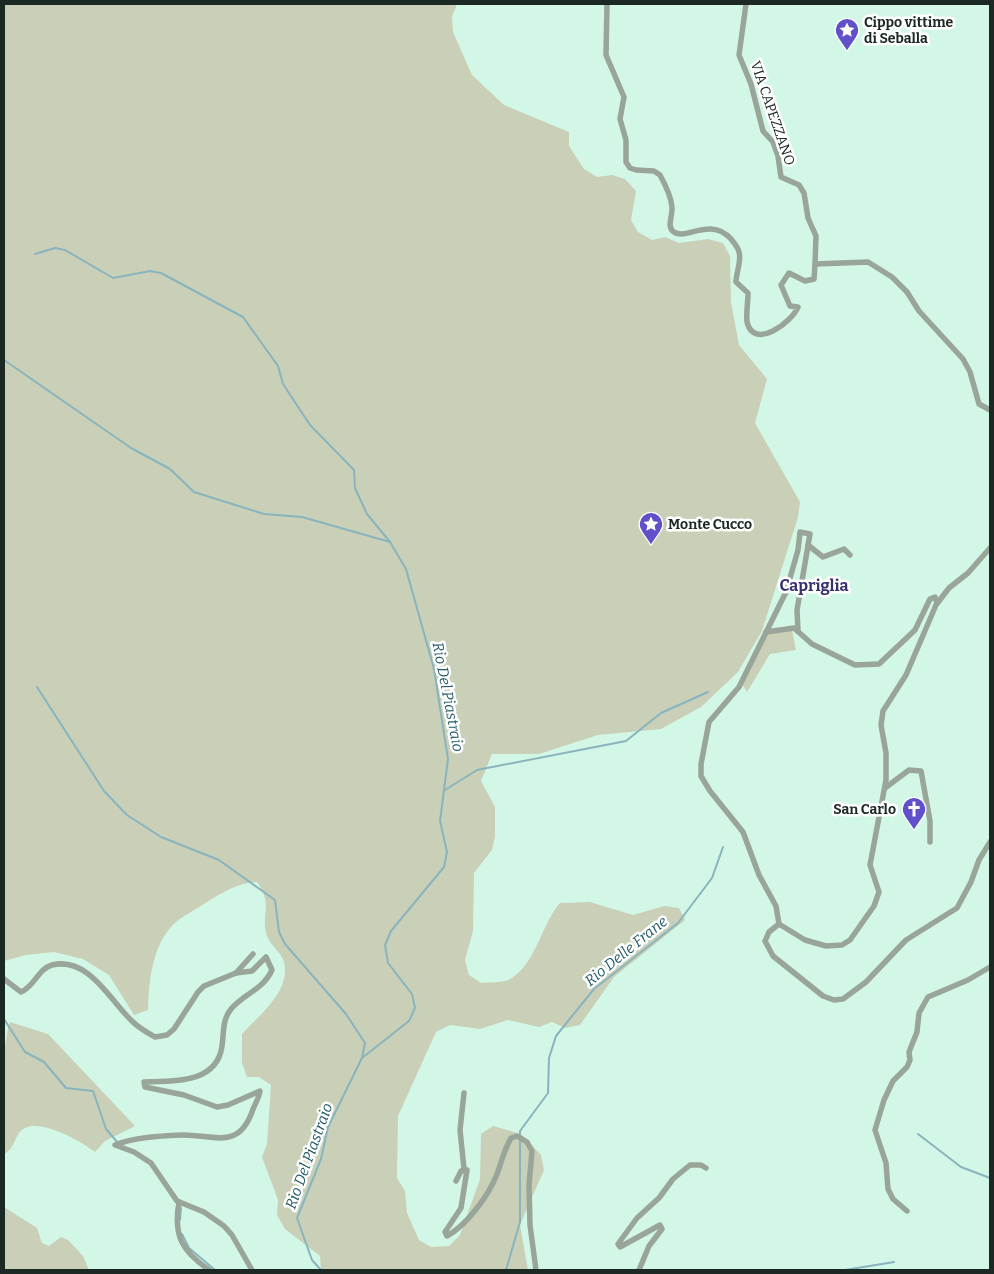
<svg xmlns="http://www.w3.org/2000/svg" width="994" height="1274" font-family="Bitter,serif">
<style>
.green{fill:#c9d0b7}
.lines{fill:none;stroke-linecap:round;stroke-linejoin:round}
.stream{stroke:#89b4be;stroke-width:2}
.street{stroke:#99a598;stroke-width:5.5}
.labels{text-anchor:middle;stroke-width:5;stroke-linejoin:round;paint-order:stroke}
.poi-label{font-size:14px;font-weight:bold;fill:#1b2823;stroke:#fff;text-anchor:start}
.street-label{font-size:14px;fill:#1b2823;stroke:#fff}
.water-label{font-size:15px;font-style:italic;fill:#1f5a66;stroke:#fff}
.quarter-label{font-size:16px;font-weight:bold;fill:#37326e;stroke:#fff}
</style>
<rect width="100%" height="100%" fill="#d3f7e7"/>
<g class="green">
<path d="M4 4H457L452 17 453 32 472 75 504 105 569 132V146L584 169 597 177 612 175 625 179 636 191 631 220 638 232 652 240 665 237 679 243 708 239 723 243 730 256 731 302 739 345 767 379 755 423 800 502 798 517 762 631 738 672 701 707 661 729 598 735 539 754H492L481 781 495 807V836L492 850 474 873 473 931 465 960 469 975 481 983C490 982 505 983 512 978 537 961 541 925 560 903L590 902 633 915 664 906 679 908 685 920 614 977 580 1025 565 1028 552 1022 539 1027 508 1020 480 1029 450 1025 436 1032 398 1116 397 1178 405 1191 407 1213 419 1240 431 1247 449 1246 460 1235 480 1179 481 1134 493 1126 521 1134 541 1155 544 1170 520 1225 528 1270H321L320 1256 285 1229 277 1215 278 1200 262 1157 267 1144 271 1085 259 1077H247L242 1063V1034C260 1014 291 991 284 962 281 952 270 945 267 936 260 915 274 905 257 882 237 883 224 892 207 902 197 909 184 915 175 923 152 944 149 981 148 1010L134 1015 109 975 83 959 54 952 26 955 4 961Z"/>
<path d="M792 630 796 650 770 654 747 692 742 684 766 634Z"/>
<path d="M10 1022 48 1034 135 1126 105 1141 95 1152C81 1141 34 1114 20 1132 13 1141 14 1149 4 1154V1050C7 1041 6 1032 10 1022Z"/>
<path d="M4 1207 37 1228 42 1243 49 1246 61 1237 68 1240 83 1256 89 1270H4Z"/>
</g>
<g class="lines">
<g class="stream">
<path d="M35 254 55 248 65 250 113 278 150 271 161 273 243 317 278 366 283 384 310 425 354 470 355 488 367 514 390 542 406 569 434 669 448 759 440 821 447 852 444 867 391 931 385 945 388 963 412 994 415 1008 409 1021 362 1058 328 1127 321 1159 297 1218 312 1260 321 1270"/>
<path d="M4 360 131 448 170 469 194 492 264 514 302 517 390 542"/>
<path d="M37 687 104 791 127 815 161 837 219 860 275 900 279 932 285 944 346 1014 365 1043 362 1058"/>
<path d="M445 790 477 770 626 741 661 713 708 692"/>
<path d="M4 1019 25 1052 44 1062 66 1088 93 1091 106 1129 118 1143"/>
<path d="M918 1134 961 1167 990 1178"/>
<path d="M180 1220 181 1208"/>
<path d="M182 1234 189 1248 215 1270"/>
<path d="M506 1270 520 1222V1131L548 1093 549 1058 556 1036 594 989 678 923 712 878 723 847"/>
<path d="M845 1270 894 1262"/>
</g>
<g class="street">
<path d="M607 4 606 55 624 97 620 119 626 140V162L630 168 636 170 654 171 660 175C665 184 671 197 672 207 673 215 666 227 674 232 685 241 710 216 731 239 734 243 738 247 739 252 742 261 736 272 736 282L748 293C748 302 746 313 747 322 754 351 792 322 798 307L790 306 781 285 789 273 805 281 814 279 815 264"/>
<path d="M746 4 739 55 751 84 763 131 773 142 778 156 781 177 799 185 804 193 808 218 816 236 815 264 868 262 892 277 907 292 919 311 963 359 970 372 979 404 990 410"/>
<path d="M808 545 823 557 844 549 850 555"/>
<path d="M766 632 794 628 812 644 855 665 879 664 915 630 930 599 935 597 937 603"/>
<path d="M885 788 909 770 921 771 930 821V842"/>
<path d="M779 924 776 906 759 875 743 832 710 791 701 776V764L709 722 739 687 786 592 798 550 800 532 810 534 797 610 798 631"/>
<path d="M779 924 805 940 826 946 842 945 850 940 874 906 879 892 870 865 886 780V753L881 725 883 711 906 675 936 605 949 588 968 573 990 548"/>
<path d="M779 924 769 932 765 941 773 956 823 996 834 1000 843 999 866 982 906 940 957 908 971 882 979 860 990 842"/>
<path d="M236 973 253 954"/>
<path d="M4 979 21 992C34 987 38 969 52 965 89 956 111 1002 133 1022 139 1028 148 1033 155 1037L167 1035 174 1029 198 992 204 986 236 973 252 971 266 957 272 970C263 990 243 994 231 1009 222 1020 224 1033 222 1046 217 1084 173 1081 144 1082L145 1087 184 1095 217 1107 228 1105 260 1091C259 1099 254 1105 252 1112 238 1150 214 1135 184 1135 162 1136 134 1137 115 1145L134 1152 151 1163 177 1201 204 1212 224 1226 232 1235 252 1270"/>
<path d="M464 1093 460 1130 464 1169"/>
<path d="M456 1181 461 1171 467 1170 461 1208 445 1232 447 1236C467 1225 489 1195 497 1174 502 1161 504 1150 511 1138L517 1136 527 1142 532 1151 529 1185 530 1225 536 1270"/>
<path d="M179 1202C173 1236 182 1251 209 1270"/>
<path d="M907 1211 893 1199 888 1189 886 1163 875 1130 884 1100 893 1081 907 1067 910 1060 909 1052 917 1032 919 1013 928 997 968 980 990 967"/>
<path d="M639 1270 649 1246 662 1229 660 1225 620 1247 618 1244 637 1218 659 1198 673 1179 690 1165H701L706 1168"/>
</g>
</g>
<defs>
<g id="sight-pin" transform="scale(1.25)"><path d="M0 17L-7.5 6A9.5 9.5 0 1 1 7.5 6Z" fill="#6050c9" stroke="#fff"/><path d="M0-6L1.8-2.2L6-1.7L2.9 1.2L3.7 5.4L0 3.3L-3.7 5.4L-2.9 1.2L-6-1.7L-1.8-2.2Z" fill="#fff"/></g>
<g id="church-pin" transform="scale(1.25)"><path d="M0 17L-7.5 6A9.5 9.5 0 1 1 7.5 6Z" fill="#6050c9" stroke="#fff"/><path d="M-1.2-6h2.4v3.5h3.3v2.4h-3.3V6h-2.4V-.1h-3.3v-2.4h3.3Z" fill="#fff"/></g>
</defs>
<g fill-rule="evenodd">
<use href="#sight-pin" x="847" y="30"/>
<use href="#sight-pin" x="651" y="524"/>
<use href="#church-pin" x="914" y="809"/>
</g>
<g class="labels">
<g class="poi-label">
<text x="864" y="27">Cippo vittime<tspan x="864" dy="16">di Seballa</tspan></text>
<text x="668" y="529">Monte Cucco</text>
<text x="896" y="814" text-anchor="end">San Carlo</text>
</g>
<g class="street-label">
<text transform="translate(773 113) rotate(71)" y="5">VIA CAPEZZANO</text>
</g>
<g class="water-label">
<text transform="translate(448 697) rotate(79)" y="5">Rio Del Piastraio</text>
<text transform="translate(626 951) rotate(-39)" y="5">Rio Delle Frane</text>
<text transform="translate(309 1156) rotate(-70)" y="5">Rio Del Piastraio</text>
</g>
<g class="quarter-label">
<text x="814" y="591">Capriglia</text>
</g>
</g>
<rect width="994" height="1274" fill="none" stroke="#1b2823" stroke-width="10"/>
</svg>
